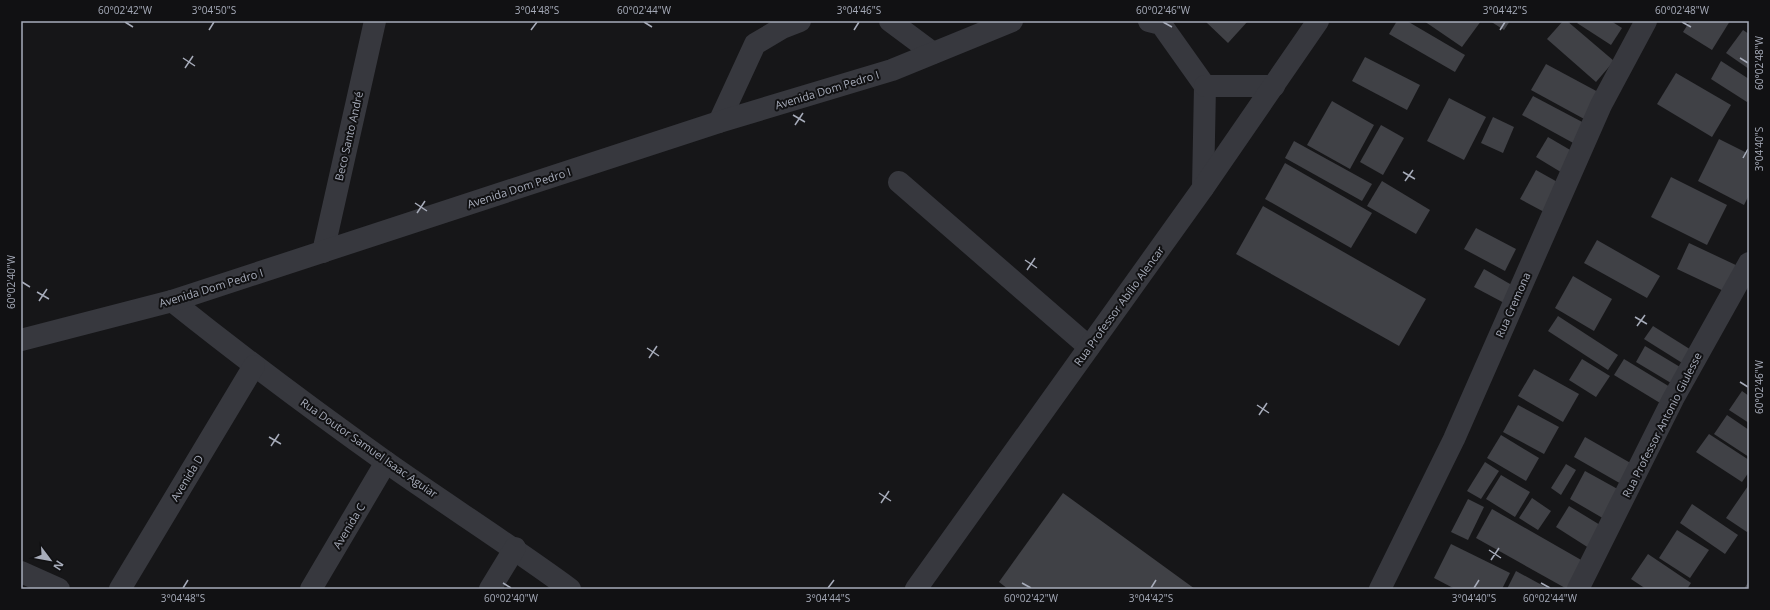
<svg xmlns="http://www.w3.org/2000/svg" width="1770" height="610" font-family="'Open Sans',sans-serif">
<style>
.building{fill:#404146}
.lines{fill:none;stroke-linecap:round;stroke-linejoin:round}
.minor{stroke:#37383e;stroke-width:22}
.ticks{fill:none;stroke:#a7acba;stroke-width:1.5}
.labels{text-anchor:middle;stroke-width:4;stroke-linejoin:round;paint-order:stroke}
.street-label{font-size:11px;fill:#a7acba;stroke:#111113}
.neatline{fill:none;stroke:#a7acba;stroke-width:1.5}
.ticks-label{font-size:10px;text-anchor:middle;fill:#a7acba}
</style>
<rect width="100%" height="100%" fill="#161618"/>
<g class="building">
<path d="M1205 21H1248L1228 43Z"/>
<path d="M1397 21H1407L1465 55 1455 72 1389 34Z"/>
<path d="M1424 21H1481L1462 47Z"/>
<path d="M1490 21H1510L1504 30Z"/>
<path d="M1563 21H1567L1614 61 1596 82 1547 39Z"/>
<path d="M1579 21H1611L1622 28 1611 45 1577 23Z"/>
<path d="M1690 21H1730L1712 50 1683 32Z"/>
<path d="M1743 30 1749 34V69L1726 53Z"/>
<path d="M1365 57 1420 85 1407 110 1352 81Z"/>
<path d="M1721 61 1749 79V99L1747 102 1711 79Z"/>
<path d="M1546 64 1600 93 1586 120 1531 90Z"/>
<path d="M1676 73 1731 105 1712 137 1657 104Z"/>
<path d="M1533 96 1586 124 1575 144 1522 115Z"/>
<path d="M1449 98 1486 117 1464 160 1427 141Z"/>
<path d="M1332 101 1374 125 1350 169 1307 145Z"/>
<path d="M1493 117 1514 127 1503 153 1481 143Z"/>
<path d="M1381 125 1404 138 1383 175 1360 162Z"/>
<path d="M1548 137 1577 154 1564 174 1536 157Z"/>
<path d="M1719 139 1749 154V195L1744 205 1698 181Z"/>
<path d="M1294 141 1372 184 1362 201 1285 158Z"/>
<path d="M1285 163 1372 213 1351 248 1265 199Z"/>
<path d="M1536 170 1561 184 1546 213 1520 199Z"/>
<path d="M1671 177 1727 205 1707 245 1651 217Z"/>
<path d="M1382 181 1430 210 1416 234 1367 206Z"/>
<path d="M1263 206 1426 299 1399 346 1236 254Z"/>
<path d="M1476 228 1516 249 1505 271 1464 249Z"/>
<path d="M1597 240 1660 276 1647 298 1584 263Z"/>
<path d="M1689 243 1740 267 1728 293 1677 269Z"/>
<path d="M1484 269 1517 288 1508 305 1474 287Z"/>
<path d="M1573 276 1612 299 1594 331 1555 308Z"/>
<path d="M1558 316 1618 355 1608 370 1548 331Z"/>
<path d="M1653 326 1696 353 1687 366 1644 339Z"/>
<path d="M1645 346 1685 370 1676 386 1636 362Z"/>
<path d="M1582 359 1610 376 1596 397 1569 380Z"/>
<path d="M1624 359 1675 390 1665 406 1614 375Z"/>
<path d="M1534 369 1579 394 1563 422 1518 396Z"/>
<path d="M1742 391 1749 396V423L1729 410Z"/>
<path d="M1518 405 1559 427 1544 454 1503 432Z"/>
<path d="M1727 415 1749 430V457L1714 434Z"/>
<path d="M1709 434 1749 460V472L1742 482 1696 452Z"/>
<path d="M1501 435 1539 458 1526 481 1487 458Z"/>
<path d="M1585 437 1634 465 1623 485 1574 457Z"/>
<path d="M1485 462 1499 471 1481 499 1467 491Z"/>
<path d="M1566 464 1576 470 1561 495 1551 488Z"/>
<path d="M1585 471 1623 492 1606 520 1570 499Z"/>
<path d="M1501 475 1530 492 1515 517 1486 499Z"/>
<path d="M1748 486 1749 530 1747 532 1726 518Z"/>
<path d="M1063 493 1195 589H1008L999 582Z"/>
<path d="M1532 498 1551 511 1538 530 1519 518Z"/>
<path d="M1468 499 1484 507 1468 540 1451 532Z"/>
<path d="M1692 504 1738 535 1725 554 1680 523Z"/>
<path d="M1569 506 1605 528 1592 550 1556 527Z"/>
<path d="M1492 509 1583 561 1567 589 1476 538Z"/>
<path d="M1677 530 1709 550 1690 578 1659 558Z"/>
<path d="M1451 544 1510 573 1502 589H1455L1434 578Z"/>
<path d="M1648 554 1691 583 1687 589H1646L1631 579Z"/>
<path d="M1516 571 1549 589H1507Z"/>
<path d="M1749 581V589H1744Z"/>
</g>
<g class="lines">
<g class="minor">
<path d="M890 21 933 53"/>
<path d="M1149 21 1161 24 1205 86 1203 188"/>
<path d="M1205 86H1274"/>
<path d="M719 122 755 44 782 28 800 21"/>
<path d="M899 182 1089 347"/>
<path d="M323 252 375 21"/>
<path d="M172 301C242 357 313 410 386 462 447 505 510 545 570 589"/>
<path d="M21 340 172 301 719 122 892 70 1012 21"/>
<path d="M21 572 59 589"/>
<path d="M120 589 254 366"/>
<path d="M311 589 386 462"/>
<path d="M490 589 515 548"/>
<path d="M916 589 1203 188 1318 21"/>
<path d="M1380 589 1454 439 1601 105 1646 21"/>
<path d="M1578 589 1673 399 1749 263"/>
</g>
</g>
<path class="ticks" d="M125 22 133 27M644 22 652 27M1163 22 1172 27M1682 22 1691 27M209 30 214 22M531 30 537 22M854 30 859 22M1500 30 1505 22M183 58 195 66M1740 58 1748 63M185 68 193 56M793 115 805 122M795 125 803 113M1743 158 1748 149M1403 172 1415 179M1405 181 1413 170M415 203 427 211M417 213 425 201M1025 260 1037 268M1027 270 1035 258M22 282 30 287M37 292 49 299M39 301 47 289M1635 317 1647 324M1637 326 1645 315M647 348 659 356M649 358 657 346M1740 382 1748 387M1257 405 1269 413M1259 415 1267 403M269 437 281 444M271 446 279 434M879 493 891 501M881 503 889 491M1489 550 1501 558M1491 560 1499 548M503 583 511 588M1022 583 1031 588M1541 583 1550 588M183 588 188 580M828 588 834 580M1151 588 1156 580M1474 588 1479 580"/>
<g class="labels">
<g class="street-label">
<text transform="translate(827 90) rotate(-17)" y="4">Avenida Dom Pedro I</text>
<text transform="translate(349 136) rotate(-77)" y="4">Beco Santo André</text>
<text transform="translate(519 188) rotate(-18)" y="4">Avenida Dom Pedro I</text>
<text transform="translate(211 288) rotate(-17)" y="4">Avenida Dom Pedro I</text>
<text transform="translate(1513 305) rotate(-66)" y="4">Rua Cremona</text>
<text transform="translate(1119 306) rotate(-54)" y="4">Rua Professor Abílio Alencar</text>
<text transform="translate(1662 425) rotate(-63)" y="4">Rua Professor Antonio Giulesse</text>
<text transform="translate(369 448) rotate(35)" y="4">Rua Doutor Samuel Isaac Aguiar</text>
<text transform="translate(187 478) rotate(-59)" y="4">Avenida D</text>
<text transform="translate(349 526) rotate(-59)" y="4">Avenida C</text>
</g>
</g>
<rect width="1770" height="610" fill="none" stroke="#111113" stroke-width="44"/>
<g transform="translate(50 560) rotate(122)" stroke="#111113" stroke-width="3" paint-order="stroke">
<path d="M0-3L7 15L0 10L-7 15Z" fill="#a7acba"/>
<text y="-6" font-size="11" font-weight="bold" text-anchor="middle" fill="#a7acba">N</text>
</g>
<rect x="22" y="22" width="1726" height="566" class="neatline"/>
<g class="ticks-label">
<text x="125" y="14">60°02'42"W</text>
<text x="214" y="14">3°04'50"S</text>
<text x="537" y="14">3°04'48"S</text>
<text x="644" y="14">60°02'44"W</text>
<text x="859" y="14">3°04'46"S</text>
<text x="1163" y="14">60°02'46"W</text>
<text x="1505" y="14">3°04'42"S</text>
<text x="1682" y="14">60°02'48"W</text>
<text transform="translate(1759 63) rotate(-90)" y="4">60°02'48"W</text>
<text transform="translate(1759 149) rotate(-90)" y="4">3°04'40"S</text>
<text transform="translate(11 282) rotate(-90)" y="4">60°02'40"W</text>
<text transform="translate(1759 387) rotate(-90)" y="4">60°02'46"W</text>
<text x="183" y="602">3°04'48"S</text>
<text x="511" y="602">60°02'40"W</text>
<text x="828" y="602">3°04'44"S</text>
<text x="1031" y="602">60°02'42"W</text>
<text x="1151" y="602">3°04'42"S</text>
<text x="1474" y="602">3°04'40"S</text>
<text x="1550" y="602">60°02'44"W</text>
</g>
</svg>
